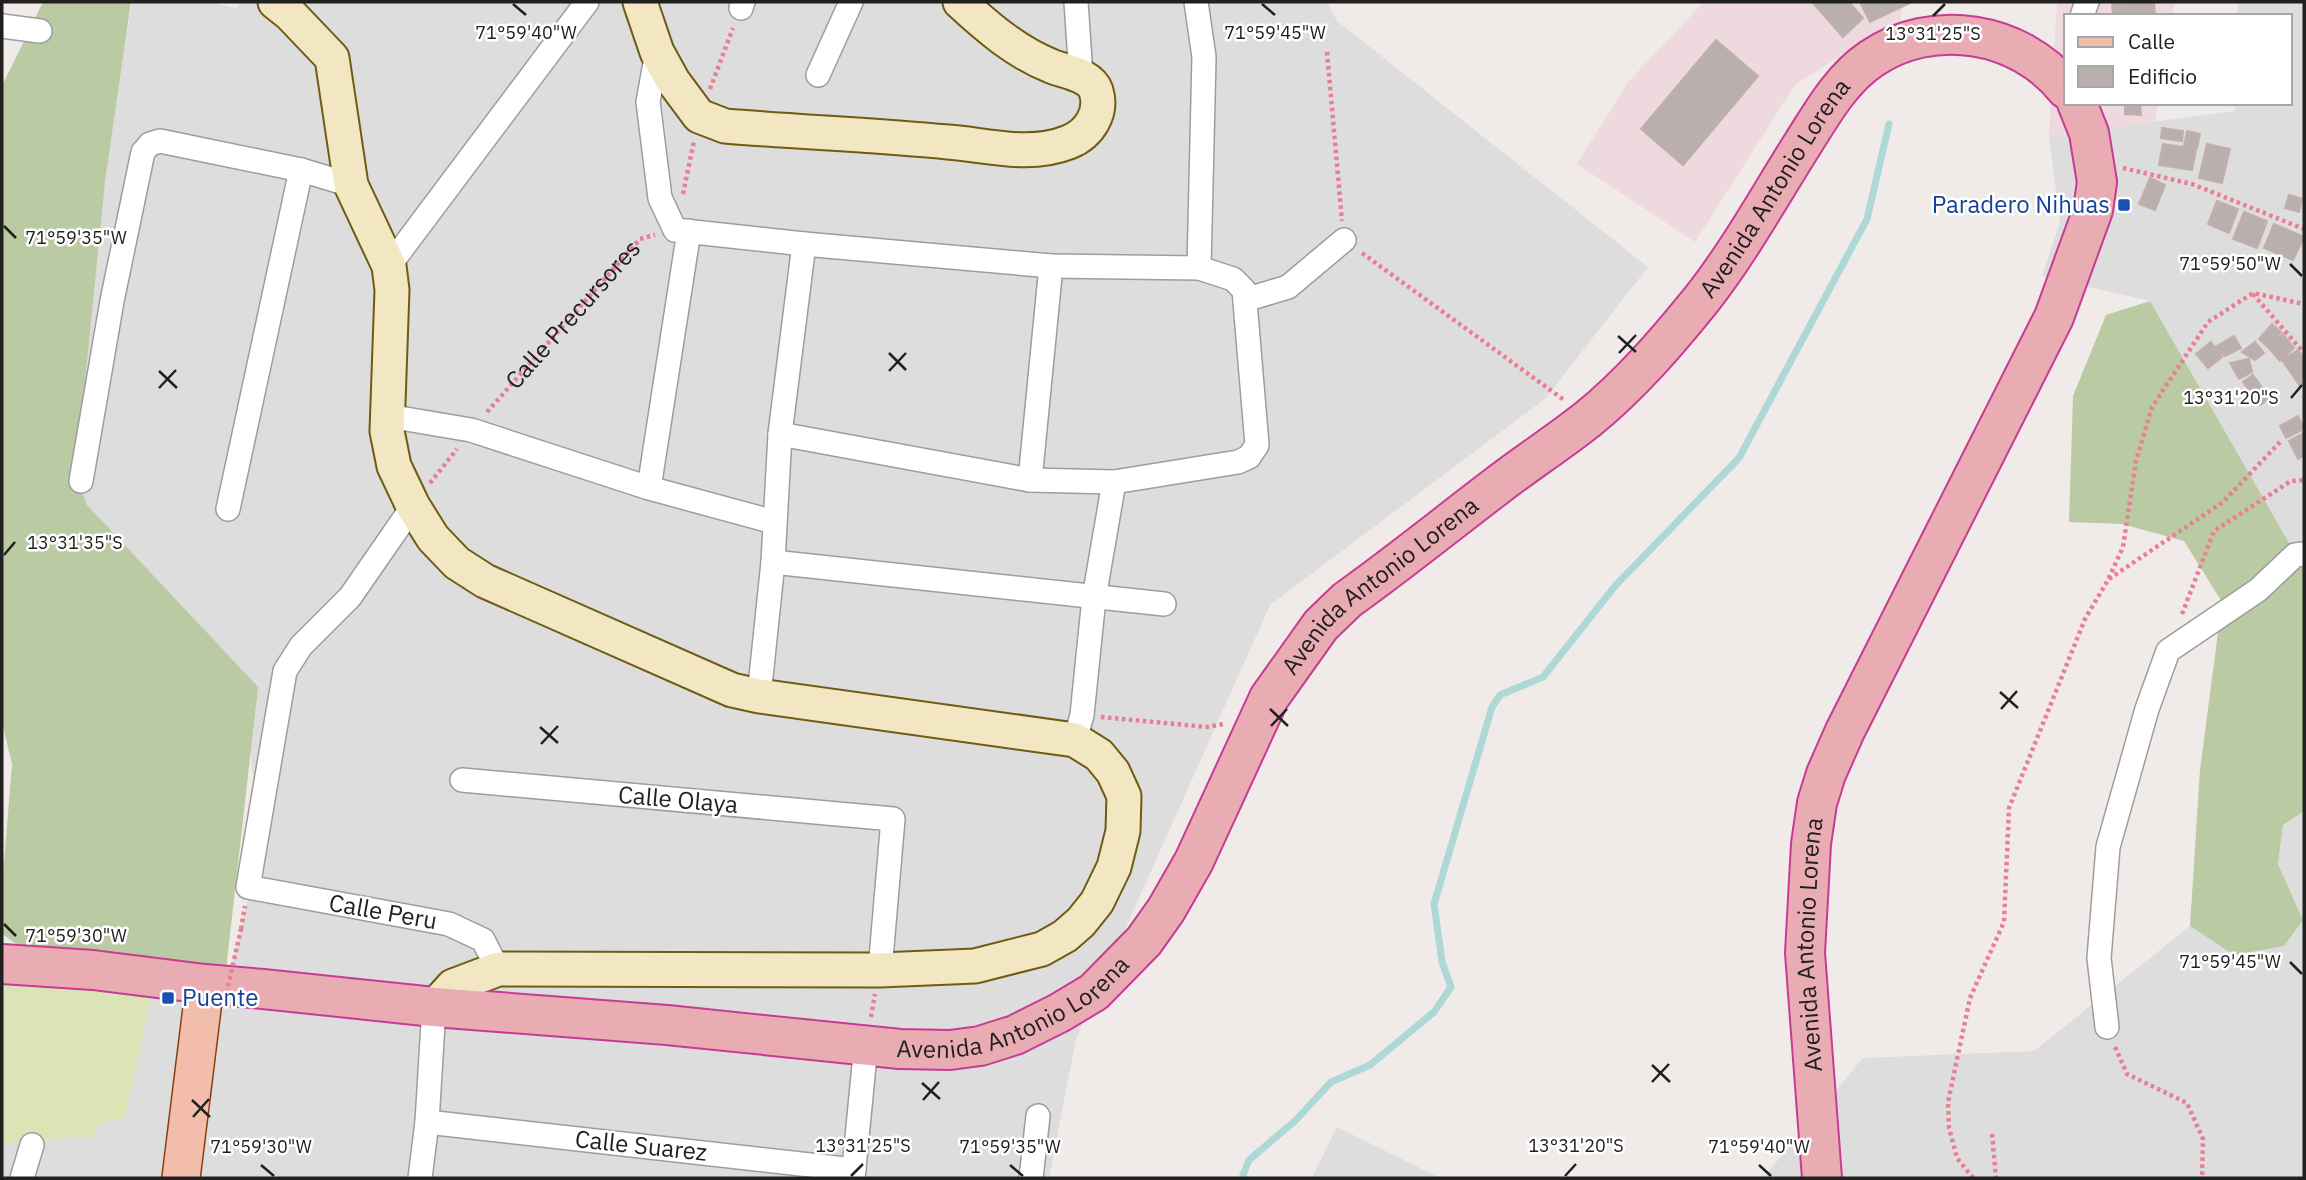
<svg xmlns="http://www.w3.org/2000/svg" width="2306" height="1180" font-family="'IBM Plex Sans',sans-serif">
<style>
.residential{fill:#deddde}
.commercial{fill:#eed9df}
.grass{fill:#dae4b4}
.forest{fill:#bacaa2}
.lines{fill:none;stroke-linecap:round;stroke-linejoin:round}
.stream{stroke:#aed8d5;stroke-width:7}
.building{fill:#b9b0ae;stroke:#c0afac;stroke-width:2}
.minor-casing{stroke:#9d9d9d;stroke-width:26}
.secondary-casing{stroke:#6d5c12;stroke-width:37}
.primary-casing{stroke:#8b3f11;stroke-width:40}
.trunk-casing{stroke:#c73b95;stroke-width:42}
.path{stroke:#ea7e93;stroke-width:4.5;stroke-dasharray:3.5 3.5;stroke-linecap:butt}
.minor{stroke:#fff;stroke-width:23}
.secondary{stroke:#f3e7c3;stroke-width:33}
.primary{stroke:#f2beab;stroke-width:37}
.trunk{stroke:#e8acb2;stroke-width:38}
.path-bridge{stroke:#ea7e93;stroke-width:4.5;stroke-dasharray:3.5 3.5;stroke-linecap:butt}
.ticks{fill:none;stroke:#202020;stroke-width:2.5}
.transit-dot{fill:#1a4fb4;stroke:#fff;stroke-width:2.5}
.labels{text-anchor:middle;stroke-width:5;stroke-linejoin:round;paint-order:stroke}
.street-label{font-size:24px;fill:#202020;stroke:#fff}
.transit-label{font-size:24px;fill:#164399;stroke:#fff;text-anchor:end}
.ticks-label{font-size:18px;text-anchor:middle;fill:#202020;stroke:#fff;stroke-width:5;stroke-linejoin:round;paint-order:stroke}
</style>
<rect width="100%" height="100%" fill="#f0ebe8"/>
<g class="residential">
<path d="M132 2H210L236 8 240 2H1327L1337 21 1648 267 1545 399 1270 605 1076 1039 1049 1178H2V954L228 979 260 850 243 676 88 507 76 473 107 156Z"/>
<path d="M2238 2H2304V547L2293 551 2150 301 2042 276 2060 222 2049 136 2235 111V103H2290V16H2237Z"/>
<path d="M2304 811V1178H1763L1863 1058 2034 1051 2190 926 2234 955 2303 920 2278 864 2283 825Z"/>
<path d="M1337 1127 1440 1178H1312Z"/>
</g>
<g class="commercial">
<path d="M1704 2H1903L1898 38 1856 46 1795 85 1695 242 1577 164 1628 82Z"/>
<path d="M2057 2H2175L2172 16H2066V103H2158L2155 122 2049 136Z"/>
</g>
<path class="grass" d="M2 986 152 990 125 1118 97 1124 94 1136 2 1144Z"/>
<g class="forest">
<path d="M43 2H131L105 181 76 473 87 505 258 687 226 970 22 948 2 934V887L12 764 2 722V86Z"/>
<path d="M2150 301 2293 550 2304 547V811L2283 825 2278 864 2303 920 2284 946 2234 955 2190 926 2200 770 2222 602 2184 541 2122 524 2069 522 2073 396 2106 315Z"/>
</g>
<g class="lines">
<path class="stream" d="M1242 1178 1249 1160 1296 1120 1331 1082 1370 1065 1434 1012 1451 987 1442 962 1434 904 1492 707 1500 695 1543 677 1615 586 1739 458 1867 219 1889 124"/>
</g>
<g class="building">
<path d="M1812 2H1849L1863 18 1843 37Z"/>
<path d="M1860 2H1912L1870 22Z"/>
<path d="M2154 2 2155 16H2113L2112 4Z"/>
<path d="M1716 40 1758 76 1683 165 1641 129Z"/>
<path d="M2125 103H2140L2141 115 2125 114Z"/>
<path d="M2162 128 2183 131 2182 141 2161 138Z"/>
<path d="M2187 131 2200 134 2197 148 2184 146Z"/>
<path d="M2163 144 2196 149 2192 170 2159 165Z"/>
<path d="M2207 144 2230 149 2222 183 2199 178Z"/>
<path d="M2150 178 2165 185 2155 210 2139 204Z"/>
<path d="M2289 195 2302 199 2299 212 2285 208Z"/>
<path d="M2217 201 2238 209 2229 233 2208 224Z"/>
<path d="M2244 212 2267 221 2257 248 2233 239Z"/>
<path d="M2274 224 2304 237 2293 260 2264 248Z"/>
<path d="M2272 324 2281 332 2267 346 2259 339Z"/>
<path d="M2283 334 2294 348 2280 361 2267 346Z"/>
<path d="M2234 336 2241 348 2225 356 2215 347Z"/>
<path d="M2211 342 2222 357 2208 368 2196 354Z"/>
<path d="M2255 342 2264 353 2255 360 2242 352Z"/>
<path d="M2298 350 2304 359V383L2300 386 2282 360Z"/>
<path d="M2249 359 2252 372 2239 379 2230 363Z"/>
<path d="M2253 375 2270 398 2260 405 2243 382Z"/>
<path d="M2298 416 2304 429 2286 438 2280 426Z"/>
<path d="M2304 433V456L2298 459 2289 441Z"/>
</g>
<g class="lines">
<g class="minor-casing">
<g id="minor">
<path d="M1076 2 1081 76"/>
<path d="M1196 2 1204 57 1199 268"/>
<path d="M741 8 743 2"/>
<path d="M2082 16 2087 2"/>
<path d="M2 26 40 31"/>
<path d="M657 52 648 102 660 198 675 230 804 244 1051 266 1199 268 1233 279 1244 290 1257 445 1249 457 1238 462 1114 482 1030 480 780 434"/>
<path d="M818 75 851 2"/>
<path d="M389 266 587 2"/>
<path d="M1245 300 1288 287 1344 240"/>
<path d="M388 416 471 430 649 488 774 522"/>
<path d="M1030 480 1051 266"/>
<path d="M81 481 112 301 143 152 150 144 160 141 301 170 351 185"/>
<path d="M649 488 689 231"/>
<path d="M413 506 350 597 301 646 285 671 248 887 449 924 483 940 498 969"/>
<path d="M228 509 301 170"/>
<path d="M773 562 1164 604"/>
<path d="M759 696 773 562 780 434 804 244"/>
<path d="M1075 740 1082 715 1094 598 1114 482"/>
<path d="M462 780 893 819 880 970"/>
<path d="M2107 1027 2099 958 2108 847 2147 709 2168 651 2258 590 2295 555 2304 554"/>
<path d="M427 1122 854 1170"/>
<path d="M22 1178 32 1145"/>
<path d="M420 1178 427 1122 434 1007"/>
<path d="M853 1178 866 1045"/>
<path d="M1031 1178 1038 1116"/>
</g>
</g>
<g class="secondary-casing">
<g id="secondary">
<path d="M275 2 290 14 332 58 351 185 389 266 392 290 387 431 394 466 413 506 433 538 457 563 485 581 732 690 759 696 1075 740 1099 755 1113 772 1124 796 1123 831 1114 867 1097 902 1081 922 1065 936 1042 949 975 966 880 970 498 969 453 986 434 1007"/>
<path d="M640 2 657 52 673 81 699 116 725 126C799 132 874 135 948 142 988 145 1029 158 1069 142 1089 134 1103 113 1096 91 1090 74 1065 72 1051 66 1016 52 987 27 960 2"/>
</g>
</g>
<g class="primary-casing">
<path id="primary" d="M181 1178 205 984"/>
</g>
<g class="trunk-casing">
<g id="trunk">
<path id="s2" d="M2 964 93 970 205 984 263 989 434 1007 667 1025 900 1049 950 1050 980 1046 1015 1035 1059 1013 1094 992 1144 941 1166 910 1194 861 1269 698 1321 625 1347 600C1399 563 1448 523 1498 485 1528 462 1559 442 1588 419 1630 385 1667 342 1701 300 1739 252 1769 197 1802 145 1821 115 1841 79 1871 59 1932 17 2020 31 2066 89"/>
<path id="s3" d="M1822 1178 1805 953 1811 844 1817 803 1826 774 1845 731 2054 317 2093 210 2097 182 2089 133 2077 103"/>
</g>
</g>
<g class="path">
<path d="M1327 52 1342 221"/>
<path d="M710 89 733 28"/>
<path d="M2123 168 2192 184 2304 229"/>
<path d="M683 194 694 141"/>
<path d="M1362 253 1564 400"/>
<path d="M2253 294 2304 353"/>
<path id="s1" d="M487 412 640 239 655 235"/>
<path d="M430 483 457 449"/>
<path d="M2109 579 2223 502 2280 442"/>
<path d="M2182 614 2214 531 2291 481 2304 480"/>
<path d="M1101 717 1207 727 1224 724"/>
<path d="M241 929 245 906"/>
<path d="M871 1017 875 994"/>
<path d="M2115 1047 2127 1074 2187 1103 2203 1139 2202 1178"/>
<path d="M1992 1134 1996 1178"/>
<path d="M1973 1178 1957 1158 1949 1128 1948 1102 1970 998 2004 922 2009 808 2085 619 2108 580 2123 547 2136 461 2152 407 2208 322 2253 293 2304 304"/>
</g>
<use href="#minor" class="minor"/>
<use href="#secondary" class="secondary"/>
<use href="#primary" class="primary"/>
<use href="#trunk" class="trunk"/>
<path class="path-bridge" d="M225 1000 241 929"/>
</g>
<path class="ticks" d="M513 4 526 15M1262 4 1275 15M1933 16 1945 4M4 226 16 238M2290 264 2302 276M1618 336 1636 352M889 353 906 370M1619 353 1636 335M159 371 177 388M889 371 906 353M159 388 176 370M2291 398 2302 385M4 555 15 542M2000 692 2018 708M1270 709 1288 726M2001 709 2017 691M1271 726 1287 709M540 727 558 743M541 744 558 726M4 924 16 936M2290 962 2302 974M1652 1065 1670 1082M1652 1082 1669 1064M922 1083 940 1099M192 1100 210 1117M923 1100 939 1082M193 1117 209 1099M261 1165 274 1176M1010 1165 1023 1176M1759 1165 1771 1176M851 1176 863 1164M1565 1176 1576 1164"/>
<g class="transit-dot">
<rect x="2117" y="198" width="14" height="14" rx="3.5"/>
<rect x="161" y="991" width="14" height="14" rx="3.5"/>
</g>
<g class="labels">
<g class="street-label">
<text dy="8" stroke="none"><textPath href="#s2" startOffset="2180">Avenida Antonio Lorena</textPath></text>
<text dy="8" stroke="none"><textPath href="#s1" startOffset="130">Calle Precursores</textPath></text>
<text dy="8" stroke="none"><textPath href="#s2" startOffset="1614">Avenida Antonio Lorena</textPath></text>
<text transform="translate(678 800) rotate(5)" y="8">Calle Olaya</text>
<text transform="translate(383 912) rotate(10)" y="8">Calle Peru</text>
<text dy="8" stroke="none"><textPath href="#s3" startOffset="234">Avenida Antonio Lorena</textPath></text>
<text dy="8" stroke="none"><textPath href="#s2" startOffset="1026">Avenida Antonio Lorena</textPath></text>
<text transform="translate(641 1146) rotate(6)" y="8">Calle Suarez</text>
</g>
<g class="transit-label">
<text x="2110" y="213">Paradero Nihuas</text>
<text x="182" y="1006" text-anchor="start">Puente</text>
</g>
</g>
<g class="ticks-label">
<text x="526" y="39">71°59'40"W</text>
<text x="1275" y="39">71°59'45"W</text>
<text x="1933" y="40">13°31'25"S</text>
<text x="76" y="244">71°59'35"W</text>
<text x="2230" y="270">71°59'50"W</text>
<text x="2231" y="404">13°31'20"S</text>
<text x="75" y="549">13°31'35"S</text>
<text x="76" y="942">71°59'30"W</text>
<text x="2230" y="968">71°59'45"W</text>
<text x="863" y="1152">13°31'25"S</text>
<text x="1576" y="1152">13°31'20"S</text>
<text x="261" y="1153">71°59'30"W</text>
<text x="1010" y="1153">71°59'35"W</text>
<text x="1759" y="1153">71°59'40"W</text>
</g>
<rect width="2306" height="1180" fill="none" stroke="#202020" stroke-width="7"/>
<rect x="2064" y="14" width="228" height="91" fill="#ffffff" stroke="#a6a6a6" stroke-width="2"/>
<rect x="2078" y="37" width="35" height="10" fill="#f2beab" stroke="#a6a6a6" stroke-width="2"/>
<text x="2128" y="49" font-size="21" fill="#202020">Calle</text>
<rect x="2078" y="66" width="35" height="21" fill="#b9b0ae" stroke="#a6a6a6" stroke-width="2"/>
<text x="2128" y="84" font-size="21" fill="#202020">Edificio</text>
</svg>
